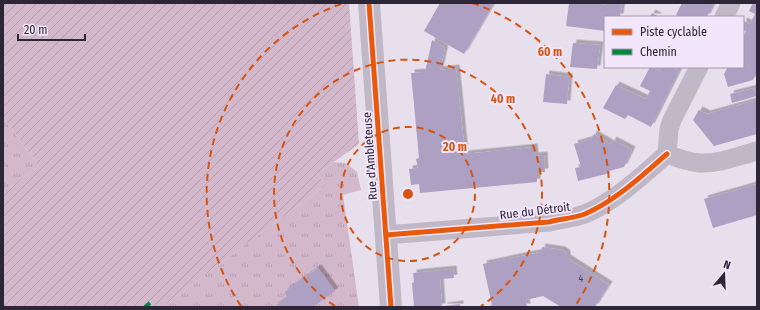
<svg xmlns="http://www.w3.org/2000/svg" width="760" height="310" font-family="'Fira Sans Condensed',sans-serif">
<style>
.grass{fill:url(#grass-tufts)}
.garden{fill:url(#garden-furrows)}
.building{fill:#ada0c2;filter:url(#shadow)}
.lines{fill:none;stroke-linecap:round;stroke-linejoin:round}
.minor{stroke:#c0b8c6;stroke-width:19}
.tertiary{stroke:#c0b8c6;stroke-width:22}
.quiet{stroke:#00873e;stroke-width:4;stroke-dasharray:8 4;stroke-linecap:butt}
.cycleway-casing{stroke:#f3e6fa;stroke-width:8}
.cycleway{stroke:#e8590c;stroke-width:5}
.ring{fill:none;stroke:#d55410;stroke-width:2;stroke-dasharray:7 5}
.labels{text-anchor:middle;stroke-width:4;stroke-linejoin:round;paint-order:stroke}
.number-label{font-size:10px;fill:#4d4459}
.street-label{font-size:12px;fill:#2d2636;stroke:#f3e6fa}
.centre{fill:#d55410;stroke:#f3e6fa;stroke-width:2}
.ring-label{font-size:12px;text-anchor:middle;font-weight:bold;fill:#d55410;stroke:#f3e6fa;stroke-width:4;stroke-linejoin:round;paint-order:stroke}
</style>
<defs>
<pattern id="grass-tufts" width="24" height="20" patternUnits="userSpaceOnUse"><rect width="24" height="20" fill="#d3b8cb"/><path d="M3 7l-1-3M5 7V3M7 7l1-3M15 17l-1-3M17 17v-4M19 17l1-3" fill="none" stroke="#b59eaf"/></pattern>
<pattern id="garden-furrows" width="10" height="10" patternUnits="userSpaceOnUse"><rect width="10" height="10" fill="#d3b8cb"/><path d="M-1 1l2-2M0 10L10 0M9 11l2-2" fill="none" stroke="#b59eaf"/></pattern>
<filter id="shadow"><feDropShadow dx="3.5" dy="-3.5" stdDeviation="0" flood-color="#0004"/></filter>
</defs>
<rect width="100%" height="100%" fill="#e8dfed"/>
<g class="grass">
<path d="M3 117 39 166 3 192Z"/>
<path d="M334 162 346 163 357 172 361 190 343 195 359 307H312L334 291 317 268 284 292 287 297 274 307H162L326 185 317 174Z"/>
</g>
<path class="garden" d="M3 3H349L359 144 317 174 326 185 162 307H3V192L39 166 3 117Z"/>
<g class="building">
<path d="M440 3H494L464 54 424 31Z"/>
<path d="M569 3H601L600 4 606 5V3H622L620 17H605V31L566 26Z"/>
<path d="M682 3H714L707 17H680L676 15Z"/>
<path d="M753 3 757 6V72L753 80 728 87 724 74 728 67H743V38L746 31 743 30V23L744 21 750 24 755 14 749 11Z"/>
<path d="M652 13 659 17H650Z"/>
<path d="M432 40 445 48 440 70 456 68 465 154 534 147 535 156 544 155 545 172H537V182L420 193 419 184 411 185 409 169 418 168 416 159 419 158 411 73 425 72Z"/>
<path d="M573 43 600 45 597 69 570 67Z"/>
<path d="M650 67H652L660 71 662 67H671L679 71 651 127 628 115 625 119 603 108 616 85 646 99 650 91 640 86Z"/>
<path d="M546 74 569 77 567 104 543 102Z"/>
<path d="M754 88 757 96 732 103 730 94Z"/>
<path d="M757 100V134L714 146 693 120 699 110 707 114Z"/>
<path d="M594 134 611 144 613 140 632 150 624 167 609 171 610 173 578 181 575 168 581 167 574 144 591 139Z"/>
<path d="M757 184V215L713 228 704 199Z"/>
<path d="M542 247 562 250 567 254V258L609 285 595 307H561L543 296 526 300 527 307H486L492 305 483 264 541 252Z"/>
<path d="M318 268 335 291 313 307H274L287 297 284 292Z"/>
<path d="M453 269 454 278 440 279 442 307H414L412 283 414 282 413 273Z"/>
<path d="M460 304V307H444V306Z"/>
</g>
<g class="lines">
<g class="minor">
<path d="M724 17 731 3"/>
<path d="M667 154 669 129 672 120 699 67"/>
<path d="M667 154C677 158 688 162 699 163 719 164 738 156 757 151"/>
<path d="M386 235 549 222C561 219 574 218 585 214 617 200 641 176 667 154"/>
</g>
<path class="tertiary" d="M369 3 391 307"/>
<path class="quiet" d="M145 307 150 303"/>
<g class="cycleway-casing">
<g id="cycleway">
<path d="M369 3 391 307"/>
<path d="M386 235 549 222C561 219 574 218 585 214 617 200 641 176 667 154"/>
</g>
</g>
<use href="#cycleway" class="cycleway"/>
</g>
<g class="ring">
<circle cx="408" cy="194" r="67"/>
<path d="M335 306A134 134 0 1 1 481 306"/>
<path d="M241 306A201 201 0 0 1 344 3M472 3A201 201 0 0 1 575 306"/>
</g>
<g class="labels">
<g class="number-label">
<text x="581" y="282">4</text>
</g>
<g class="street-label">
<text transform="translate(370 156) rotate(-94)" y="4">Rue d'Ambleteuse</text>
<text transform="translate(535 211) rotate(-7)" y="4">Rue du Détroit</text>
</g>
</g>
<circle cx="408" cy="194" r="6" class="centre"/>
<g class="ring-label">
<text x="550" y="56">60 m</text>
<text x="503" y="103">40 m</text>
<text x="455" y="151">20 m</text>
</g>
<rect width="760" height="310" fill="none" stroke="#2d2636" stroke-width="8"/>
<rect x="604" y="16" width="140" height="52" fill="#f3e6fa" stroke="#a499ac"/>
<rect x="612" y="29" width="20" height="6" fill="#e8590c" stroke="#a499ac"/>
<text x="640" y="36" font-size="12" fill="#2d2636">Piste cyclable</text>
<rect x="612" y="49" width="20" height="6" fill="#00873e" stroke="#a499ac"/>
<text x="640" y="56" font-size="12" fill="#2d2636">Chemin</text>
<g transform="translate(724 274) rotate(19)" stroke="#f3e6fa" stroke-width="3" paint-order="stroke">
<path d="M0-3L7 15L0 10L-7 15Z" fill="#2d2636"/>
<text y="-6" font-size="11" font-weight="bold" text-anchor="middle" fill="#2d2636">N</text>
</g>
<path d="M18 34v6h67v-6" fill="none" stroke="#2d2636" stroke-width="2"/>
<text x="24" y="34" font-size="12" fill="#2d2636" stroke="#f3e6fa" stroke-width="3" paint-order="stroke">20 m</text>
</svg>
